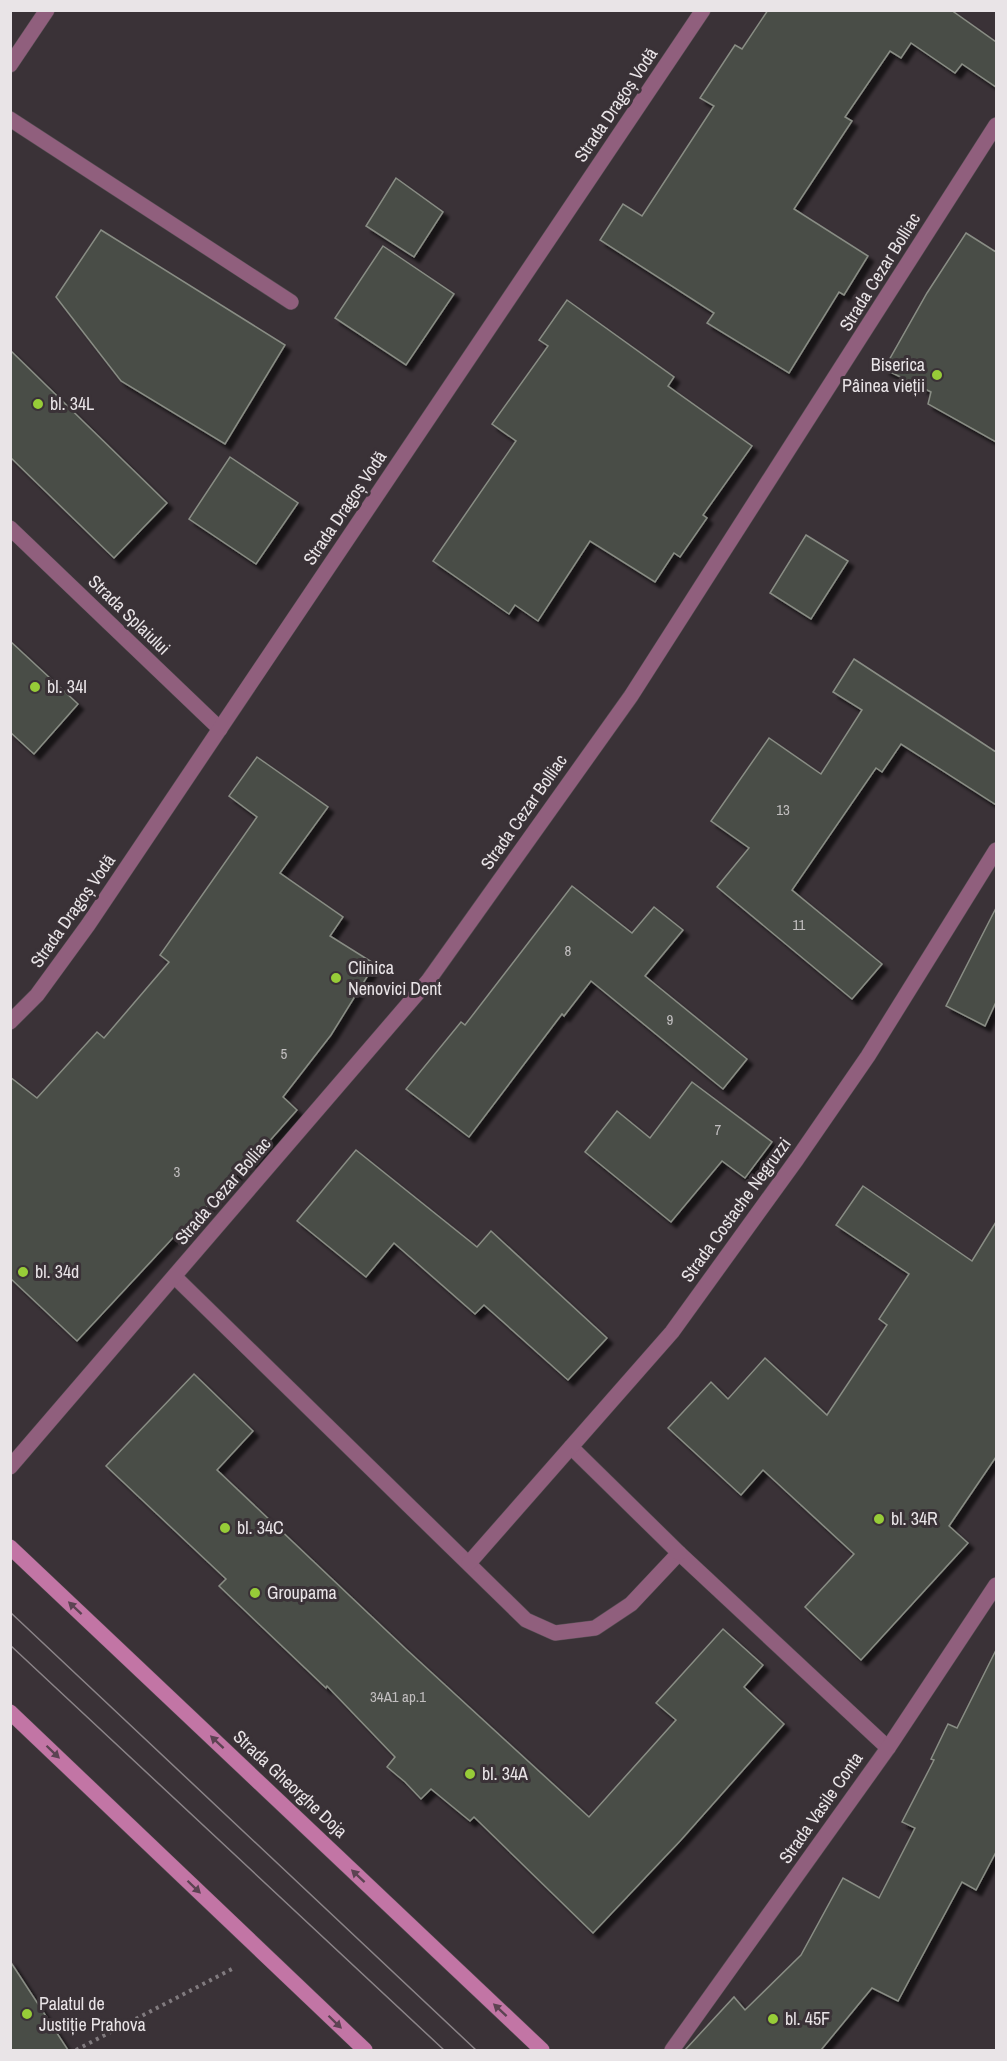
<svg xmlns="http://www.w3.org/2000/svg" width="1007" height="2061" font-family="'Archivo Narrow',sans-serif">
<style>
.building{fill:#4a4e46;stroke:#898d85;stroke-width:1.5;filter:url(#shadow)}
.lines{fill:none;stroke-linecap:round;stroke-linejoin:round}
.lane-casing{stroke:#564e53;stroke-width:16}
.street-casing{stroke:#564e53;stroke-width:16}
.secondary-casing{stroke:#564e53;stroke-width:16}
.path{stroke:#817b7f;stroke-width:4;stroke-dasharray:3 4.5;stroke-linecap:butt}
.lane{stroke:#905f7d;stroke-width:15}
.street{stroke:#905f7d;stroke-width:15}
.secondary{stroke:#c275a5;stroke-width:15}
.tram{stroke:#8a8387;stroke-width:1.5}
.oneway{fill:#5c4352}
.poi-dot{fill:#97cc38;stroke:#3a3237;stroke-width:2}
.labels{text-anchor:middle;stroke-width:6;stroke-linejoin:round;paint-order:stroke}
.number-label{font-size:15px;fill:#c1bebf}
.street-label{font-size:18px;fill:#e9e4e7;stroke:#3a3237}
.poi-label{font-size:18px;fill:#e9e4e7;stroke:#3a3237;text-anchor:start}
</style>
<defs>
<filter id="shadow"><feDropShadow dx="5.5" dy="5.5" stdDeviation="1.5" flood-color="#0009"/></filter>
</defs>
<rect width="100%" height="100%" fill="#3a3237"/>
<g class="building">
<path d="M768 10H951L996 42V87L962 64 955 73 911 43 901 58 890 51 845 117 852 121 794 209 868 256 844 295 839 292 789 373 707 323 714 313 600 240 623 204 642 216 714 106 700 98 735 45 742 49Z"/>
<path d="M396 178 443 212 414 257 366 226Z"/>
<path d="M101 230 285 345 225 444 121 381 56 297Z"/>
<path d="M966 233 996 252V442L928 404 931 392 884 369 927 293Z"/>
<path d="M383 246 454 294 406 365 335 318Z"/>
<path d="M567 300 674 377 668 386 752 446 703 515 707 518 680 557 674 553 655 582 590 541 538 621 515 605 509 614 433 561 516 441 492 424 548 346 539 340Z"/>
<path d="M10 350 167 503 114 558 10 457Z"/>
<path d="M230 457 298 503 256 564 189 519Z"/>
<path d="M806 535 848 561 811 619 770 593Z"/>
<path d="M10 641 78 704 34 754 10 732Z"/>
<path d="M854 659 996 752V805L901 744 882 772 876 768 792 890 882 964 852 999 717 887 749 848 711 821 769 738 821 774 862 710 833 692Z"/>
<path d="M257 757 328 807 280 873 343 917 330 936 375 964 331 1035 283 1097 297 1110 251 1162 249 1160 186 1230 183 1227 77 1341 10 1278V1077L37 1098 97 1032 104 1038 169 962 160 955 257 817 229 796Z"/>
<path d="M572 886 632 933 654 907 683 930 645 976 747 1059 723 1089 591 981 564 1016 562 1014 469 1137 406 1089 461 1022 465 1025Z"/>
<path d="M996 908V1002L985 1026 946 1006Z"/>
<path d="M692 1082 772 1142 745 1178 722 1161 671 1222 585 1152 617 1111 650 1138Z"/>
<path d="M356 1150 477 1247 491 1231 607 1338 568 1380 484 1305 475 1314 394 1243 366 1277 297 1221Z"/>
<path d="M863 1186 972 1261 996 1222V1457L949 1526 968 1543 861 1660 805 1607 854 1554 763 1470 741 1495 668 1428 711 1382 728 1399 765 1358 827 1415 887 1325 879 1319 909 1274 836 1225Z"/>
<path d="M194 1374 253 1431 217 1470 407 1650 589 1817 676 1720 656 1703 723 1629 763 1665 744 1687 784 1724 681 1840 593 1933 474 1817 470 1821 431 1789 421 1799 405 1782 387 1767 395 1757 327 1686 326 1688 219 1586 226 1579 106 1466Z"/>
<path d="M996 1650V1852L976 1890 962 1882 898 2001 872 1988 821 2050H685L734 1997 745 2010 801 1955 843 1878 879 1898 915 1828 902 1822 934 1760 931 1759 948 1724 957 1728Z"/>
<path d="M10 1961 68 2050H10Z"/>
</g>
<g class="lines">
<g class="lane-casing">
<path id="lane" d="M10 119 291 302"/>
</g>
<g class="street-casing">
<g id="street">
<path d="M10 65 47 10"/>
<path d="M10 528 220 729"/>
<path d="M10 1022 37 995 88 925 703 10"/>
<path d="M175 1277 526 1620 555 1633 595 1628 631 1604 679 1553 888 1748"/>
<path d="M571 1447 679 1553"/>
<path d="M10 1467 428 981 631 696 996 125"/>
<path d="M469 1563 672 1332 797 1159 868 1056 996 850"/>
<path d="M672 2050 888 1748 996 1585"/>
</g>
</g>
<g class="secondary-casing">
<g id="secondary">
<path d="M10 1547 542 2050"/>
<path d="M10 1712 365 2050"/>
</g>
</g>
<path class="path" d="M76 2050 232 1969"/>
<use href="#lane" class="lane"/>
<use href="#street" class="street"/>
<use href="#secondary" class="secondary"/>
<g class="tram">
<path d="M10 1612 476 2050"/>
<path d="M10 1645 444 2050"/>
</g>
</g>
<defs><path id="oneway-solid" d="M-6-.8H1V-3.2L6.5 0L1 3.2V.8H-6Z" transform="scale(1.5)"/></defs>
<g class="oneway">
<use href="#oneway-solid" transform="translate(75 1608) rotate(-137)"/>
<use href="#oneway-solid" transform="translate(217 1742) rotate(-137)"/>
<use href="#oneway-solid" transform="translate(53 1752) rotate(44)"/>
<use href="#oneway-solid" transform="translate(358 1876) rotate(-137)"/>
<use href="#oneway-solid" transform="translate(194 1887) rotate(44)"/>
<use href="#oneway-solid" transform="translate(500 2010) rotate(-137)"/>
<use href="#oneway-solid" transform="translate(335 2022) rotate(44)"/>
</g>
<g class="poi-dot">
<circle cx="937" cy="375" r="6"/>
<circle cx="38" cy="404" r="6"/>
<circle cx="35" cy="687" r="6"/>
<circle cx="336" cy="978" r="6"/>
<circle cx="23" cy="1272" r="6"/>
<circle cx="879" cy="1519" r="6"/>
<circle cx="225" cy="1528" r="6"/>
<circle cx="255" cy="1593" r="6"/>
<circle cx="470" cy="1774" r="6"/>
<circle cx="27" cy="2014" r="6"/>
<circle cx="773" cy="2019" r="6"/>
</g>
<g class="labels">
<g class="number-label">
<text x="783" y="815">13</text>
<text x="799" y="930">11</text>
<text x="568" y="956">8</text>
<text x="670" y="1025">9</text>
<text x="284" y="1059">5</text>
<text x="718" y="1135">7</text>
<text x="177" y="1177">3</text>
<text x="398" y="1702">34A1 ap.1</text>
</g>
<g class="street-label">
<text transform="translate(616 105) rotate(-56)" y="6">Strada Dragoș Vodă</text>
<text transform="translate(880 272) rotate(-58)" y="6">Strada Cezar Bolliac</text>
<text transform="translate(345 508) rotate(-56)" y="6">Strada Dragoș Vodă</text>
<text transform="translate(129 615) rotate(44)" y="6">Strada Splaiului</text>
<text transform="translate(524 812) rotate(-55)" y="6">Strada Cezar Bolliac</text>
<text transform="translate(73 911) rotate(-55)" y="6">Strada Dragoș Vodă</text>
<text transform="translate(223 1191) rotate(-49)" y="6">Strada Cezar Bolliac</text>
<text transform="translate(736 1210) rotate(-54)" y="6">Strada Costache Negruzzi</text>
<text transform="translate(290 1784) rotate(43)" y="6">Strada Gheorghe Doja</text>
<text transform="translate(821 1808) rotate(-55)" y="6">Strada Vasile Conta</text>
</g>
<g class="poi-label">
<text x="925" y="371" text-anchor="end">Biserica<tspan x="925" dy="21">Pâinea vieții</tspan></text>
<text x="50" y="410">bl. 34L</text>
<text x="47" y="693">bl. 34I</text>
<text x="348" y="974">Clinica<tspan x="348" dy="21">Nenovici Dent</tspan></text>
<text x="35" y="1278">bl. 34d</text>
<text x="891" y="1525">bl. 34R</text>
<text x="237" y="1534">bl. 34C</text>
<text x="267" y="1599">Groupama</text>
<text x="482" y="1780">bl. 34A</text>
<text x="39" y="2010">Palatul de<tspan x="39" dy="21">Justiție Prahova</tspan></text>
<text x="785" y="2025">bl. 45F</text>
</g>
</g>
<rect width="1007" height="2061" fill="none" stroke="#e9e4e7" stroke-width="24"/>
</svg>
